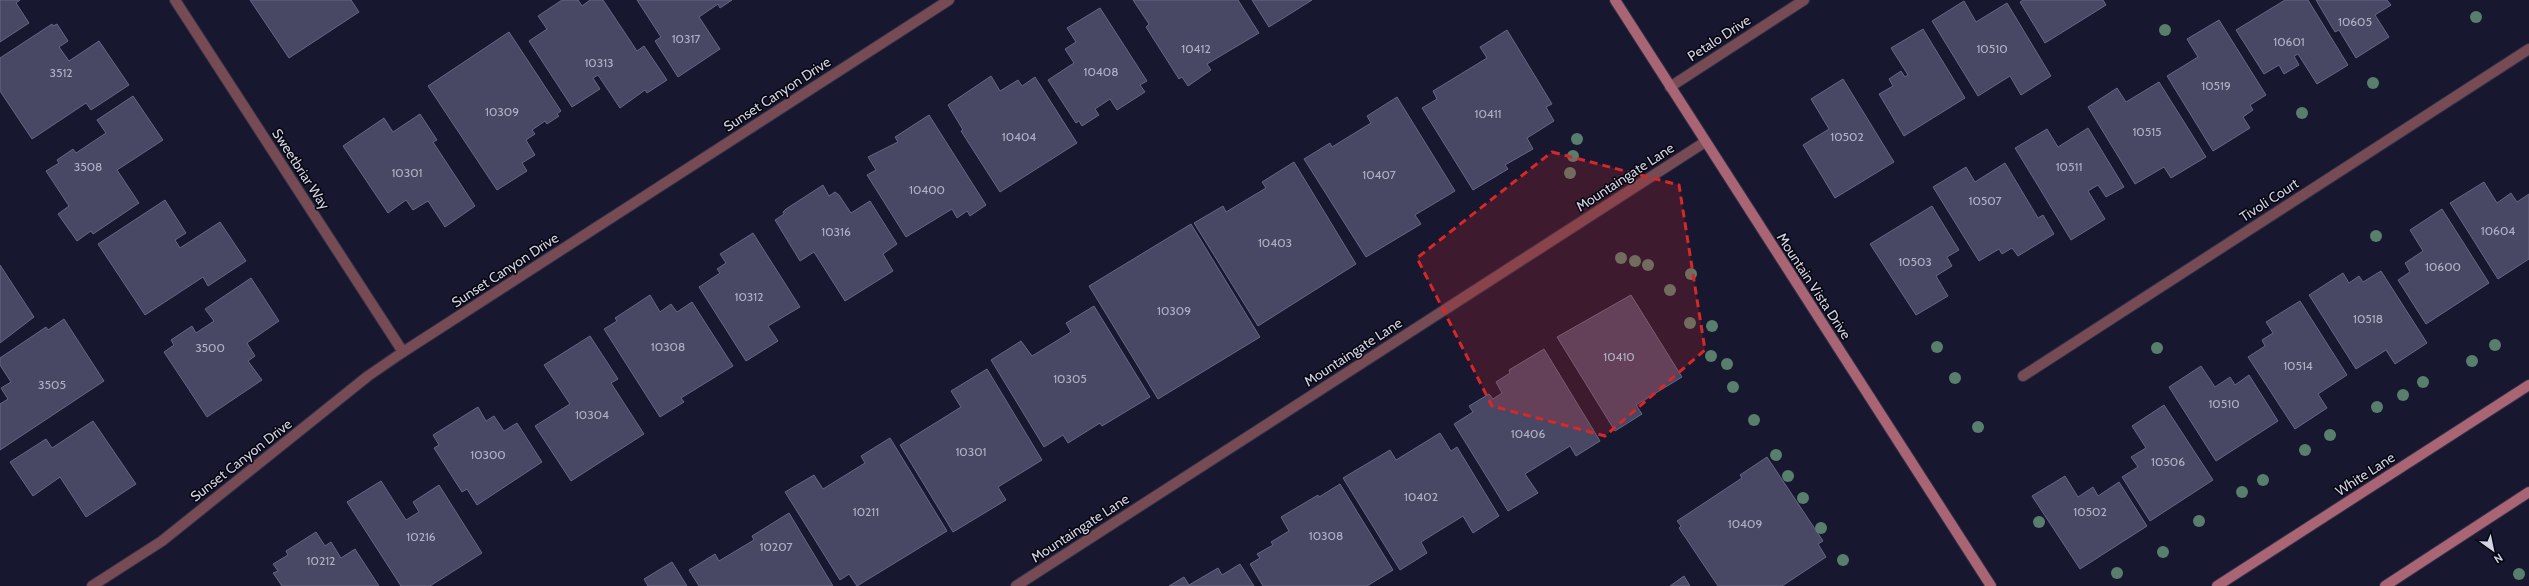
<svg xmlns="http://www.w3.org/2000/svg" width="2529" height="586" font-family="Cabin,sans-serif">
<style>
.building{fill:#484865;stroke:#666685}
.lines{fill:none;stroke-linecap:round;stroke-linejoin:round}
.street-casing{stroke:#323149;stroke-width:12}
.secondary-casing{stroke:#323149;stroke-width:12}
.street{stroke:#764b54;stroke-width:10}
.secondary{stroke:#aa6574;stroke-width:10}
.tree{fill:#587e6c}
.marked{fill:#d62828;fill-opacity:0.2;stroke:#d62828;stroke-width:3;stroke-dasharray:8 5;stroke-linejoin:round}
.labels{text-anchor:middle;stroke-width:3;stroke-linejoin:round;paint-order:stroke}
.number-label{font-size:12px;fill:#b0b0c4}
.street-label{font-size:14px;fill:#d2d3e4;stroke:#05050e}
</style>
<rect width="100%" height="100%" fill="#181730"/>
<g class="building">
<path d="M0 0H20L16 3 29 23 0 42Z"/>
<path d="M250 0H351L359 12 289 58Z"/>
<path d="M562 0H578L582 6 590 0H603L637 51 644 46 667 80 647 93 645 90 620 108 598 75 593 78 600 89 572 107 529 41 547 29 538 16Z"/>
<path d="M637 0H732L720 8 718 4 699 17 720 49 678 77 655 41 661 37Z"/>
<path d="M1133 0H1238L1259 33 1207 64 1211 70 1188 86 1182 77 1179 79 1146 27 1149 24Z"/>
<path d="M1252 0H1312L1269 27Z"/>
<path d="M2023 0H2103L2106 5 2045 43 2020 2Z"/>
<path d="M2285 0H2308L2348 65 2317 84 2298 54 2294 56 2299 65 2284 74 2279 65 2264 74 2236 30Z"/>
<path d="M2316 0H2387L2391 5 2375 15 2389 37 2356 58 2339 30 2335 32Z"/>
<path d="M1964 1 1976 22 2007 3 2051 76 2021 95 2010 76 1978 96 1932 21Z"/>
<path d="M1100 8 1147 81 1140 85 1145 92 1117 110 1110 99 1095 109 1099 115 1082 126 1079 121 1076 123 1048 80 1074 63 1065 49 1076 42 1067 28Z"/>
<path d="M2219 20 2266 95 2250 105 2253 110 2243 117 2250 128 2213 151 2167 76 2198 57 2187 39Z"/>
<path d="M52 24 53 26 57 24 68 41 59 47 69 61 99 41 129 85 91 110 86 103 32 139 0 91V58Z"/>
<path d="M1923 29 1965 98 1904 136 1879 94 1893 86 1889 79 1901 71 1905 77 1908 75 1891 48Z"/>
<path d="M1507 30 1552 104 1546 107 1554 121 1527 138 1533 149 1505 165 1508 169 1473 190 1422 108 1437 99 1433 91 1487 58 1480 47Z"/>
<path d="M509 32 561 111 557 114 559 116 547 124 545 121 532 130 535 134 526 140 535 155 522 163 527 171 497 190 428 86Z"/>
<path d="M991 76 1000 91 1018 80 1022 86 1035 77 1077 143 1000 192 961 131 963 130 948 105Z"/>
<path d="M1843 79 1894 162 1835 198 1803 145 1829 129 1811 99Z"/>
<path d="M2159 82 2206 157 2171 178 2164 167 2135 184 2088 107 2117 88 2126 102Z"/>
<path d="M133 96 163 140 117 170 139 203 93 234 91 231 77 241 58 214 69 206 46 171 59 163 57 160 73 149 76 153 106 133 97 120Z"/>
<path d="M1397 97 1455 191 1415 215 1421 224 1366 257 1304 159 1330 143 1332 147 1371 123 1367 116Z"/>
<path d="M420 114 437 140 433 142 475 206 445 227 428 201 413 210 406 200 388 213 343 146 384 118 393 132Z"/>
<path d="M929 115 986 205 970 216 967 211 957 218 952 209 906 237 867 175 876 170 868 157 898 142 895 137Z"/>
<path d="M2088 128 2124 187 2106 197 2098 185 2088 191 2105 219 2071 240 2015 148 2047 129 2058 147Z"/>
<path d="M1294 162 1356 264 1258 326 1194 223 1223 206 1226 212 1266 188 1262 182Z"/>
<path d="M2005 163 2038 218 2043 215 2054 234 2018 256 2012 248 2002 254 1999 249 1979 261 1933 187 1966 167 1975 182Z"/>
<path d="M2484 182 2497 203 2511 193 2517 202 2529 194V259L2498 279 2450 203Z"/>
<path d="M823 185 829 196 835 192 839 195 851 213 870 201 897 244 883 254 893 271 845 301 814 252 800 261 775 220 784 214 783 212 786 209Z"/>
<path d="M165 200 186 233 175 240 180 248 220 222 246 261 208 286 203 277 145 315 98 244Z"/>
<path d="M1932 206 1959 250 1947 257 1952 266 1936 276 1948 296 1916 315 1870 244Z"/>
<path d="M2442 209 2489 283 2426 324 2398 280 2410 272 2405 263 2423 251 2410 230Z"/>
<path d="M1191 224 1260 337 1158 399 1089 286Z"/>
<path d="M753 233 800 307 768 326 778 341 746 361 699 287 720 273 717 269 726 263 720 254Z"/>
<path d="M0 265 34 317 0 343Z"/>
<path d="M2381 271 2427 343 2395 364 2386 350 2356 369 2309 295 2343 273 2349 283 2359 276 2363 282Z"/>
<path d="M251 278 279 321 247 343 255 356 248 361 262 380 207 417 164 352 174 345 171 340 192 326 196 333 214 321 205 309Z"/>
<path d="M650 295 660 312 671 304 677 312 692 302 733 366 681 398 684 402 660 417 604 329 617 321 615 318Z"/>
<path d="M1631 295 1682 377 1636 405 1642 414 1615 431 1557 337Z"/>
<path d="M2300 301 2347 375 2318 394 2327 408 2295 429 2248 357 2265 346 2262 340 2273 333 2266 322Z"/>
<path d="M1094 306 1150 397 1102 426 1100 423 1068 443 1063 435 1044 447 991 360 1021 341 1032 356 1071 332 1066 323Z"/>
<path d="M64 319 104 381 0 450V404L8 399 1 388 11 382 0 365V358L46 327 48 330Z"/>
<path d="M590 336 618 379 611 383 644 434 571 481 535 426 570 404 544 365Z"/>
<path d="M1544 349 1600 441 1576 456 1570 446 1525 474 1538 493 1508 511 1454 424 1473 412 1469 406 1489 394 1493 399 1502 393 1496 382 1510 373 1509 370Z"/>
<path d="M2201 366 2215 387 2230 377 2235 385 2249 375 2278 421 2216 461 2169 387Z"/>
<path d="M987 369 1042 460 998 487 1006 500 953 532 900 445 961 407 951 391Z"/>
<path d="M2164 405 2213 480 2150 521 2122 477 2138 467 2131 457 2146 448 2132 426Z"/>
<path d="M478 407 486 421 494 416 504 431 517 423 542 462 477 505 467 489 462 492 434 448 439 445 433 435Z"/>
<path d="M93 421 136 484 86 517 60 477 33 496 10 462 46 439 52 448Z"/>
<path d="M1440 433 1451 451 1457 447 1499 516 1473 533 1463 516 1421 542 1427 553 1400 570 1343 478 1390 450 1396 460Z"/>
<path d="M890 438 947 531 857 586 849 574 840 580 785 492 814 475 823 489 865 463 861 456Z"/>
<path d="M1767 457 1823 541 1818 544 1826 557 1782 586H1718L1679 528 1681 526 1677 521 1742 478 1740 475Z"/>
<path d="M2065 476 2078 497 2093 487 2098 496 2119 482 2147 526 2080 569 2032 496Z"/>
<path d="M381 481 406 520 419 512 413 502 439 485 482 553 430 586H401L347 502Z"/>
<path d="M1340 484 1393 570 1367 586H1263L1250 564 1260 558 1257 554 1273 545 1271 542 1289 531 1281 517 1318 495 1319 497Z"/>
<path d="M789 513 833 586H699L689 570 715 554 719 561 754 540 752 536Z"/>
<path d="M316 532 325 546 331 542 341 558 355 549 379 586H282L273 573 278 571 273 564 288 555 286 551Z"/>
<path d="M672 562 687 586H648L644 579Z"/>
<path d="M1240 564 1254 586H1169L1184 577 1189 585 1218 568 1222 575Z"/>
<path d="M1684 576 1690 586H1670Z"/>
</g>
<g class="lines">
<g class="street-casing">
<g id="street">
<path d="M175 0 403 352"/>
<path d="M1670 87 1804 0"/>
<path d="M2023 376 2529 49"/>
<path d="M92 586 162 541 368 376 403 352 949 0"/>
<path d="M1016 586 1705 142"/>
</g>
</g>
<g class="secondary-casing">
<g id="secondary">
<path d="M1615 0 1991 586"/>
<path d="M2217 586 2529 385"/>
<path d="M2385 586 2529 492"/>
</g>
</g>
<use href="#street" class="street"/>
<use href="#secondary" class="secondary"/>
</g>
<g class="tree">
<circle cx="2476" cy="17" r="6"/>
<circle cx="2165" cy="30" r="6"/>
<circle cx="2373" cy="83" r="6"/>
<circle cx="2302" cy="113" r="6"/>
<circle cx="1577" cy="139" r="6"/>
<circle cx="1573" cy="156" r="6"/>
<circle cx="1570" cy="173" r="6"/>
<circle cx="2376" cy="236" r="6"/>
<circle cx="1621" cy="258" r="6"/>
<circle cx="1635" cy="261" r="6"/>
<circle cx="1648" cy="265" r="6"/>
<circle cx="1691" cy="274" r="6"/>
<circle cx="1670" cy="290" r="6"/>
<circle cx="1690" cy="323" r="6"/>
<circle cx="1712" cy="326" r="6"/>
<circle cx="2495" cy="345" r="6"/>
<circle cx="1937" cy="347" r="6"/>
<circle cx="2157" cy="348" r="6"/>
<circle cx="1711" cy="356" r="6"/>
<circle cx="2472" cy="361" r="6"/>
<circle cx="1727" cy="364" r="6"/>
<circle cx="1955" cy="378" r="6"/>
<circle cx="2423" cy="382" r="6"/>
<circle cx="1733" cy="387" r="6"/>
<circle cx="2403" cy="395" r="6"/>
<circle cx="2377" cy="407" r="6"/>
<circle cx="1754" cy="420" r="6"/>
<circle cx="1978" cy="427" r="6"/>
<circle cx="2330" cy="435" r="6"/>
<circle cx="2305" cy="450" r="6"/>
<circle cx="1776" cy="455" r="6"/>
<circle cx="1788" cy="476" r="6"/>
<circle cx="2263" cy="480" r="6"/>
<circle cx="2242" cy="492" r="6"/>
<circle cx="1803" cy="498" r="6"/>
<circle cx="2199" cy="521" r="6"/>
<circle cx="2039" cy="522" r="6"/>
<circle cx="1821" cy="528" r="6"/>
<circle cx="2163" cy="552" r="6"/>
<circle cx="1843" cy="560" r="6"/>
<circle cx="2117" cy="573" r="6"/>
<circle cx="2519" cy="574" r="6"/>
</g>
<path class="marked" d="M1552 152 1679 185 1705 350 1605 436 1492 406 1417 258Z"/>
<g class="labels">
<g class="number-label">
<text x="2355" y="26">10605</text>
<text x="686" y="43">10317</text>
<text x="2289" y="46">10601</text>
<text x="1196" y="53">10412</text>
<text x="1992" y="53">10510</text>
<text x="599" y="67">10313</text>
<text x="1101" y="76">10408</text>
<text x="61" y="77">3512</text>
<text x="2216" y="90">10519</text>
<text x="502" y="116">10309</text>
<text x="1488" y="118">10411</text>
<text x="2147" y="136">10515</text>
<text x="1019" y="141">10404</text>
<text x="1847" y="141">10502</text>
<text x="88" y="171">3508</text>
<text x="2069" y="171">10511</text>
<text x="407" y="177">10301</text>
<text x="1379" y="179">10407</text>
<text x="927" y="194">10400</text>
<text x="1985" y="205">10507</text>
<text x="2498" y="235">10604</text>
<text x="836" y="236">10316</text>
<text x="1275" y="247">10403</text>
<text x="1915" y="266">10503</text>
<text x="2443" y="271">10600</text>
<text x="749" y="301">10312</text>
<text x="1174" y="315">10309</text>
<text x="2368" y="323">10518</text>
<text x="668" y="351">10308</text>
<text x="210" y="352">3500</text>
<text x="1619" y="361">10410</text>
<text x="2298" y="370">10514</text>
<text x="1070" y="383">10305</text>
<text x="52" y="389">3505</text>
<text x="2224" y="408">10510</text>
<text x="592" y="419">10304</text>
<text x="1528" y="438">10406</text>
<text x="971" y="456">10301</text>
<text x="488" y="459">10300</text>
<text x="2168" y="466">10506</text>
<text x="1421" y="501">10402</text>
<text x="866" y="516">10211</text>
<text x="2090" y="516">10502</text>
<text x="1745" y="528">10409</text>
<text x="1326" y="540">10308</text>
<text x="421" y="541">10216</text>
<text x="776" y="551">10207</text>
<text x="321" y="565">10212</text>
</g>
<g class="street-label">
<text transform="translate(1719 38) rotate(-33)" y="5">Petalo Drive</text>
<text transform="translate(777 94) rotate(-33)" y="5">Sunset Canyon Drive</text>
<text transform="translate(301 169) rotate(57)" y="5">Sweetbriar Way</text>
<text transform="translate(1625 177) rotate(-33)" y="5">Mountaingate Lane</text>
<text transform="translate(2269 200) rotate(-33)" y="5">Tivoli Court</text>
<text transform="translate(505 270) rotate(-33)" y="5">Sunset Canyon Drive</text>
<text transform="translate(1814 286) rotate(57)" y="5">Mountain Vista Drive</text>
<text transform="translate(1353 352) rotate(-33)" y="5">Mountaingate Lane</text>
<text transform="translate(241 460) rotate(-38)" y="5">Sunset Canyon Drive</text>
<text transform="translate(2365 474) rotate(-33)" y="5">White Lane</text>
<text transform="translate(1080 528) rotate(-33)" y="5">Mountaingate Lane</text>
</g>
</g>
<g transform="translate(2493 550) rotate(147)" stroke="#05050e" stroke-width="3" paint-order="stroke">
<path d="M0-3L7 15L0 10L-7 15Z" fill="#d2d3e4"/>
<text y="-6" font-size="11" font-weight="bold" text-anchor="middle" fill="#d2d3e4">N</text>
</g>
</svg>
